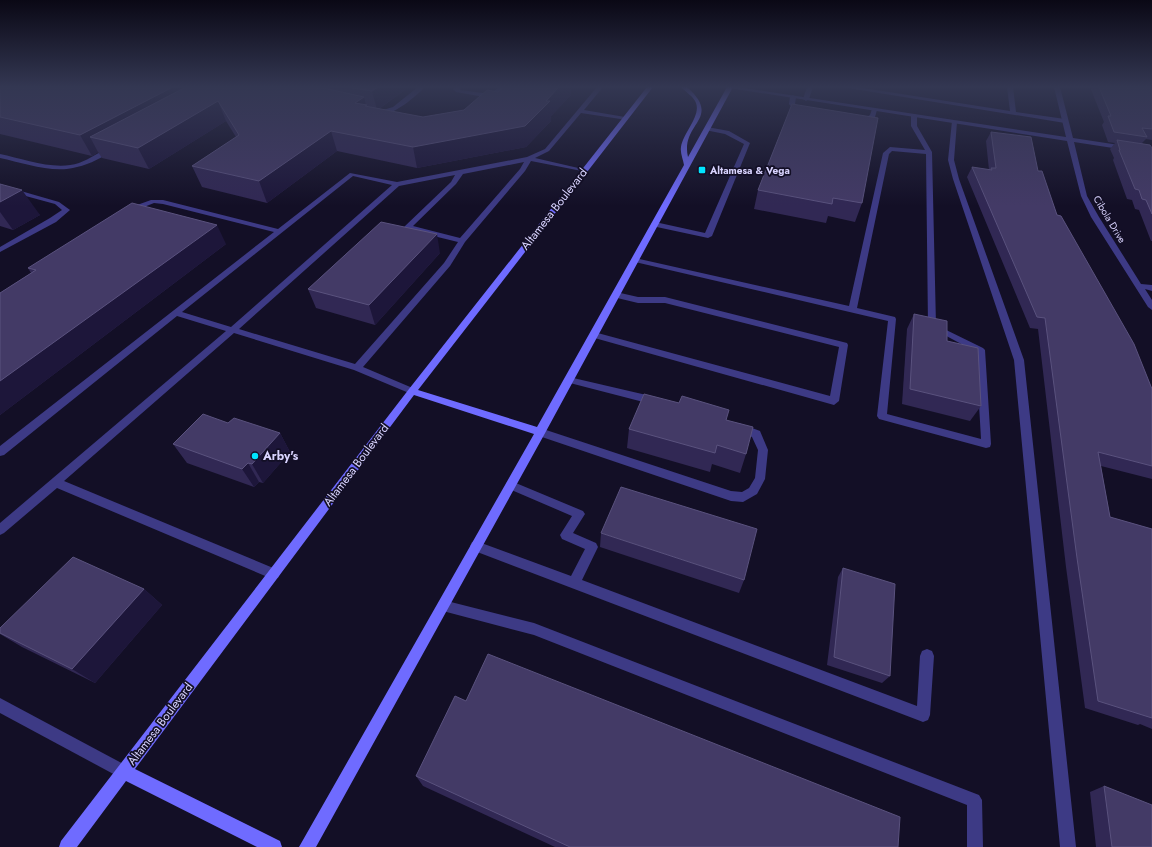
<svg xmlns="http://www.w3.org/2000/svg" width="1152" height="847" font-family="Jost,sans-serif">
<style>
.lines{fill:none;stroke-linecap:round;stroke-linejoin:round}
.service{fill:#3d3a85;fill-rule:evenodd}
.minor{fill:#3d3a85;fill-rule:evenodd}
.secondary{fill:#6f6bff;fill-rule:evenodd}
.wall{fill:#312854}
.shaded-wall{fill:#1d163a}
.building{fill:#433a66;stroke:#5a527e}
.poi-dot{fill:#00e5ff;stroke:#130f26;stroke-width:1.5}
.labels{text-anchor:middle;stroke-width:3.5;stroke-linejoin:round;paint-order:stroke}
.far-poi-label{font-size:10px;font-weight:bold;fill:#d9d4ff;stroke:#130f26;text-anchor:start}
.far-street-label{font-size:10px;fill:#d9d4ff;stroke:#130f26}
.street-label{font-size:12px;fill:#d9d4ff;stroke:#130f26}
.poi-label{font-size:12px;font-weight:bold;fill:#d9d4ff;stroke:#130f26;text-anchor:start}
</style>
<rect width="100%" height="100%" fill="#130f26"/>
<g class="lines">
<g class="service">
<path d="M418 87H425C415 97 387 122 373 113L393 107Z"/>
<path d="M455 87H461L460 90 490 94 499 87H506L496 96 490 98 456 92 453 89Z"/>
<path d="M597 87H603L584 110 625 117 628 119 627 120 581 113 549 151 535 158 587 170V172L531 161 525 171 465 242 450 266 363 367 415 389 417 391 415 393H409L354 370 234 333 64 481 278 570 280 574 278 578 274 579 270 578 57 488 4 533 0 535V523L226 331 177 316 4 455 0 456V446L274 232 163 204 154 203 129 213 125 211 126 209 151 200H163L278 229 350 173 397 182 527 157 545 149ZM524 162 520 169 460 238 413 226 456 184 463 174ZM455 175 451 182 404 227 405 229 458 242 444 263 355 364 239 329 399 186ZM353 176 392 185 231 327 182 312Z"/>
<path d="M807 87H813L809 99 806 101 803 99Z"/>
<path d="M842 87H857L1010 111 1007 87H1013L1016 112 1065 119 1068 121 1065 123Z"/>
<path d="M793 95 796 97 795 104 801 111 803 112V114H797L789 104 790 97Z"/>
<path d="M872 109 877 110 875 117 862 124H858V122L870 115Z"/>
<path d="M914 114 917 116V126L932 152 936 325 983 348 985 350 991 444 990 447 986 448 879 419 877 416 888 321 635 262 631 260 635 258 849 306 883 153 890 147 925 150 911 126V116ZM892 151 926 154 928 326 976 352 981 439 887 414 896 319 895 317 857 308 889 154Z"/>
<path d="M952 121 957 122 954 160 959 179 1024 360 1076 847H1060L1014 360 953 179 948 160Z"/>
<path d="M707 127 729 131 750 143 712 236 708 238 652 226 651 224 655 222 705 233 744 144 725 134 705 130V128Z"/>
<path d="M112 147 115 149 114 150C102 157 91 164 77 167 53 174 24 163 0 158V154C24 159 55 171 79 163 90 159 100 151 112 147Z"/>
<path d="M0 185 59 202 70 210 56 222 0 252V247L50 218 62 210 55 204 0 189Z"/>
<path d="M616 292 638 297H665L847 343 848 345 839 401 834 405 591 337 590 335 594 332 830 396 839 347 665 303H638L613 297 612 295 613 293Z"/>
<path d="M569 377 655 397 660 401 655 405 566 382 564 380 566 378Z"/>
<path d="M739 423 760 431 768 450 765 479 757 494 743 502 731 501 536 435 535 432 536 429 540 428 731 491 742 492 749 488 755 478 758 450 752 437 735 430 734 427 735 424Z"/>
<path d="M511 481 583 511 585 514 573 533 596 543 598 547 582 580 917 706 920 656 922 651 927 649 932 651 934 656 930 715 928 720 923 722 472 550 470 546 472 542 476 541 571 576 585 549 562 539 560 535 572 516 507 488 506 485 507 482Z"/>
<path d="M443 600 534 623 979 795 982 800 983 847H967V805L534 635 439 610 437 606 439 602Z"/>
<path d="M0 698 129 767 131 772 129 777 124 779 119 777 0 713Z"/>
</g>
<path class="minor" d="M723 87H738L1066 137 1054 87H1060L1073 138 1152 150V154L1074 142 1087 196 1099 217 1141 284 1152 285V291L1145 289 1152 300V310L1148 307 1091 217 1081 196 1067 141Z"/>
<path class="secondary" d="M647 87H653L418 390 537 427 684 165C683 159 680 153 681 147 683 133 701 116 696 103 694 97 686 92 681 87H687C723 119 680 123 688 157L727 87H733L544 435 316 847H299L534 434 414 395 135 769 280 841 282 847H257L126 781 77 847H59L61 841 409 389Z"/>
</g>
<g class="wall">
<path d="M0 87H409L379 109 423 117 464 110 498 92 504 87H571V95L551 116V121L526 147 417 168 337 151 267 203 202 187 192 166 236 137 226 121 149 169 102 158 98 152 92 156 0 134Z"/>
<path d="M1090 87H1152V140L1146 139 1142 143 1152 148V241H1151L1139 210 1135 209 1132 200 1127 199 1113 160 1114 158 1110 149 1115 143 1108 142 1102 125 1104 122Z"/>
<path d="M792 104 862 203 855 222 828 216 826 223 754 209 758 190Z"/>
<path d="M991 132 1038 171 1057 215 1152 389V479L1101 466 1110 517 1152 529V729L1140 724 1138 725 1085 708 1066 567 1038 329 1030 328 967 177 972 167 989 170 986 141Z"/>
<path d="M0 184 40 215 13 230 0 226Z"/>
<path d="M226 244 0 415V293L31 273 28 268Z"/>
<path d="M440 253 375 325 316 308 308 289Z"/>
<path d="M914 314 947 341 981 406 970 421 902 404 907 329Z"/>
<path d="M726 420 746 454 740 473 712 464 710 472 627 448 629 429Z"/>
<path d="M228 423 280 433 290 452 263 483 259 482 254 487 187 463 173 444Z"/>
<path d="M601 533 744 580 739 593 600 547Z"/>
<path d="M843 568 890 676 882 683 827 665 838 577Z"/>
<path d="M144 589 162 605 95 683 22 647 0 634V628Z"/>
<path d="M466 701 898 847H555L423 786 416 776Z"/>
<path d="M1104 786 1152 847H1096L1090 792Z"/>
</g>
<g class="shaded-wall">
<path d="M173 87H217L90 137 98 152 92 156 80 135Z"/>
<path d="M378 87H409L377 110 372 91Z"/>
<path d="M559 87H571V95L551 116V121L526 147 417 168 413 147 546 101Z"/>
<path d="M364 97 366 105H367L372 125 355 103Z"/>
<path d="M218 101 226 121 149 169 138 148Z"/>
<path d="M331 131 337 151 267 203 259 181Z"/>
<path d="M22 190 40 215 13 230 0 212V202Z"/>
<path d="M217 225 226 244 0 415V381Z"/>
<path d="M437 234 440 253 375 325 369 305Z"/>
<path d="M280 433 290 452 263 483 252 464Z"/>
<path d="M248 463 259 482 254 487 242 469Z"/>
<path d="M144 589 162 605 95 683 72 669Z"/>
</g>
<g class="building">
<path d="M0 87H173L80 135 0 117Z"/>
<path d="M186 87H319L364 97 355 103 367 105 365 106 423 117 464 110 487 90 498 92 504 87H559L546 101H550L525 126 413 147 331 131 259 181 192 166 239 135 218 101 138 148 90 137Z"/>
<path d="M346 87H378L372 91Z"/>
<path d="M1099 87H1152V129L1142 128 1147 137 1114 132 1108 116H1111Z"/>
<path d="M792 104 878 118 862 203 833 198 832 204 758 190Z"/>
<path d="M991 132 1031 137 1038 171H1042L1057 215 1061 216 1134 344 1152 389V466L1098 452 1110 517 1152 529V718L1098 701 1077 558 1045 318 1037 317 972 167 992 170 991 168H996Z"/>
<path d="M1117 140 1150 145 1152 148V214L1146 200 1142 199 1139 190 1135 189 1119 150H1120Z"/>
<path d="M0 184 22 190 0 202Z"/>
<path d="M132 203 217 225 0 381V293L36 270 28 268Z"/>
<path d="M381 222 437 234 369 305 308 289Z"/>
<path d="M914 314 947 321V341L978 348 981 406 910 389Z"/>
<path d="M644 394 679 403 682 396 729 410 726 420 753 427 746 454 717 445 715 453 629 429Z"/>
<path d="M203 414 228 423 234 418 280 433 252 464 248 463 242 469 173 444Z"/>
<path d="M621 487 757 529 744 580 601 533Z"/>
<path d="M73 557 144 589 72 669 0 633V628Z"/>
<path d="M843 568 895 584 890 676 834 657Z"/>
<path d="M488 654 900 817 898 847H570L416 776 455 696 466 701Z"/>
<path d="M1104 786 1152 805V847H1112Z"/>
</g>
<linearGradient id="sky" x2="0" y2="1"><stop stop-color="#0a0815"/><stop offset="0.42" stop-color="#333752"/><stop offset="1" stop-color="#333752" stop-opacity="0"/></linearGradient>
<rect width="1152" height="206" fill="url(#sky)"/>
<g class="poi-dot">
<rect x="698" y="166" width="8" height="8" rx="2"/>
<circle cx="255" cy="456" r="4"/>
</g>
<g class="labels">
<g class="far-poi-label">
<text x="710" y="174">Altamesa &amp; Vega</text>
</g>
<g class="far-street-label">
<text transform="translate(1110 219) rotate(59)" y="4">Cibola Drive</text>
</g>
<g class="street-label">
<text transform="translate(554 209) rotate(-52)" y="4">Altamesa Boulevard</text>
<text transform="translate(356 465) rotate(-53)" y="4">Altamesa Boulevard</text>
<text transform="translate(160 724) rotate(-53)" y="4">Altamesa Boulevard</text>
</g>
<g class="poi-label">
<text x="263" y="460">Arby's</text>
</g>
</g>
</svg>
